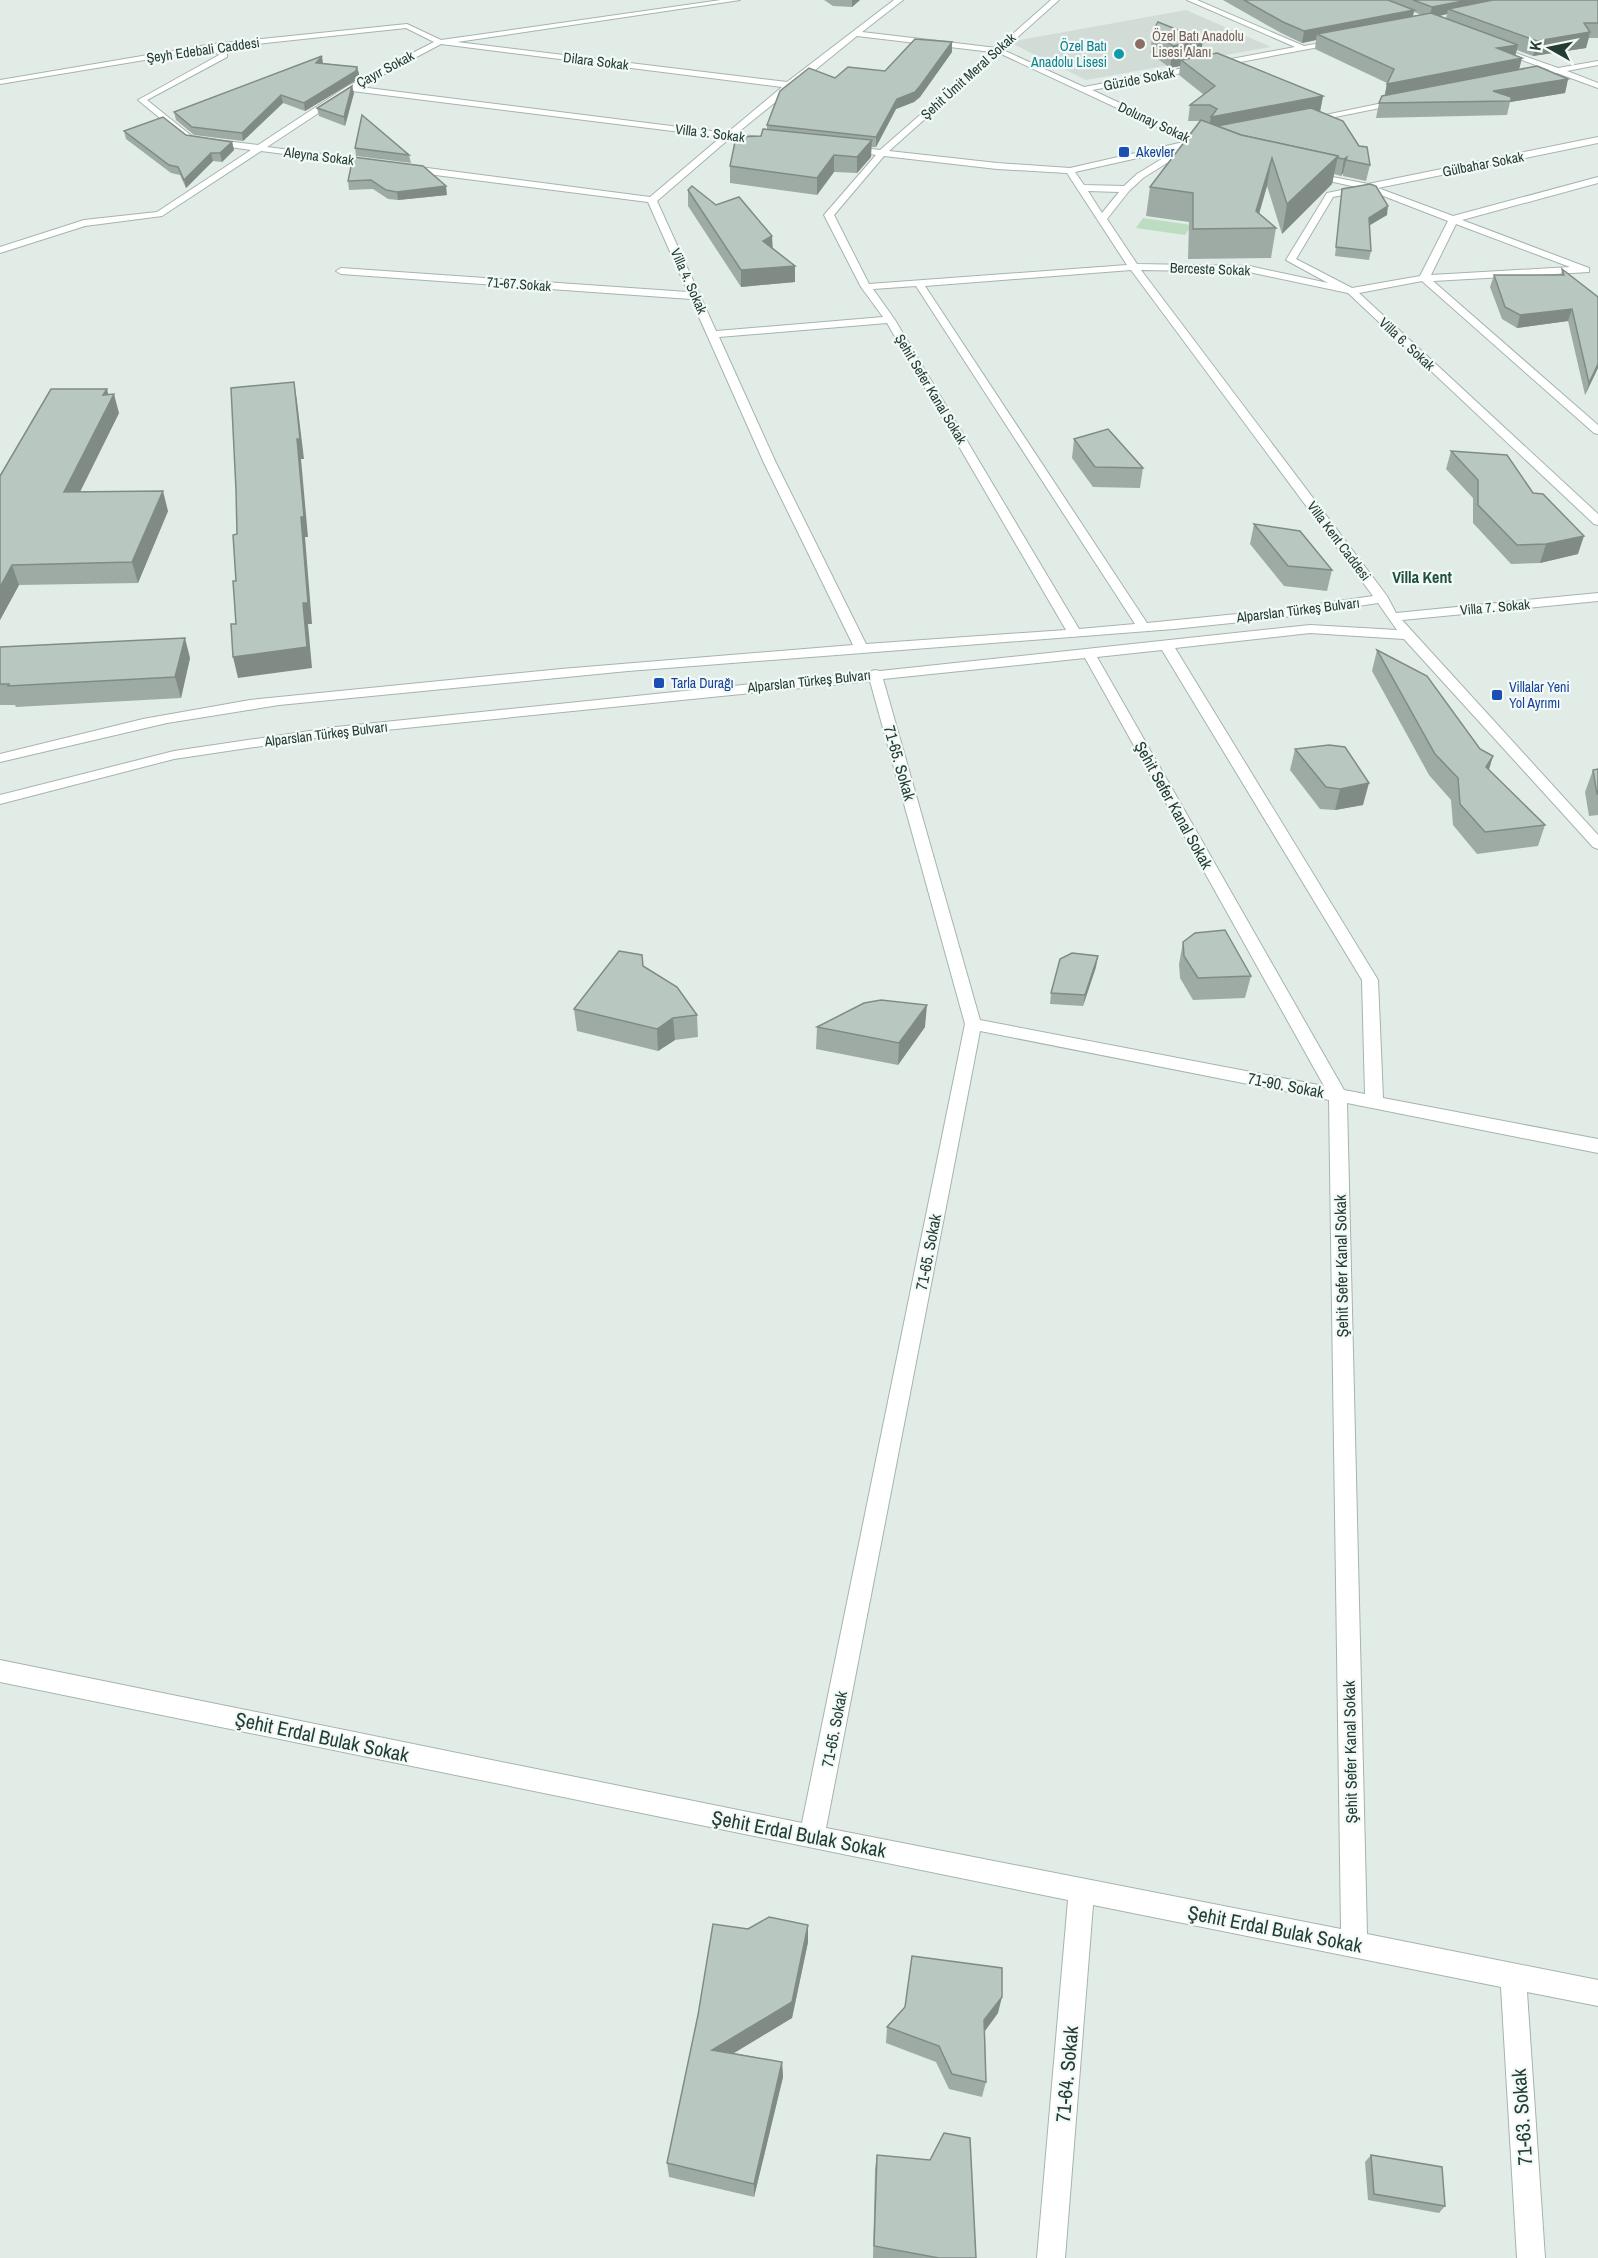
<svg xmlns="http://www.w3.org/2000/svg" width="1598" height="2258" font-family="'Archivo Narrow',sans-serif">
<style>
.built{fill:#d1dcd6}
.green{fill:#bcddc2}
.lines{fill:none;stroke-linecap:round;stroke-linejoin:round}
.minor-casing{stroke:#a5b4ae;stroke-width:2}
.minor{fill:#fff;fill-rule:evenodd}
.wall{fill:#9eaba5;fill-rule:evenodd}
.shaded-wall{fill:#818b86}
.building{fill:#b8c7c0;stroke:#818b86;stroke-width:1.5}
.education-dot{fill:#8d6e63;stroke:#f3f9f6;stroke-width:2}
.culture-dot{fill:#0f9aa8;stroke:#f3f9f6;stroke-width:2}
.transit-dot{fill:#1a4fb4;stroke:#f3f9f6;stroke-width:2}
.labels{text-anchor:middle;stroke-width:4.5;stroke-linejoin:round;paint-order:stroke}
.far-education-label{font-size:14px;fill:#785e54;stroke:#f3f9f6;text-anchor:start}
.far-culture-label{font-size:14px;fill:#0d838f;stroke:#f3f9f6;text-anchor:end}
.far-street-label{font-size:14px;fill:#223e34;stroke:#f3f9f6}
.far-transit-label{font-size:14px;fill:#164399;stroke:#f3f9f6;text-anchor:start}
.far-quarter-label{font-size:16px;font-weight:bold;fill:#1e5040;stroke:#f3f9f6}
.street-label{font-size:16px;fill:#223e34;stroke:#f3f9f6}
.near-street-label{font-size:20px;fill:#223e34;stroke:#f3f9f6}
</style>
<rect width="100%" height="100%" fill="#e2ece7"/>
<path class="built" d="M1186 10 1271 47 1086 80 1009 42Z"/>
<path class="green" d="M1143 218 1192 225 1185 235 1136 228Z"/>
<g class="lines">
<g class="minor-casing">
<g id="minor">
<path d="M721 0H740L457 42 787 82 894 0H903L862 32 997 48 1051 0H1059L1003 50 1084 87 1295 47 1187 0H1197L1304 46 1343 39 1344 41 1340 43 1092 90 1197 139 1208 136 1212 139 1185 147 1186 151 1143 178 1129 191 1107 219 1137 264 1249 266 1328 283 1286 260 1327 193 1356 187 1307 176V172L1368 184 1598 137V143L1378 188 1453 216 1598 177V183L1462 220 1589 268V272L1433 281 1598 425V434L1594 433 1422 281 1359 293 1598 514V525L1594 524 1348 293 1249 272 1141 270 1387 596 1396 613 1598 593V601L1402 620 1598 835V849L1593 847 1404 639 1310 633 1175 648 1378 980 1383 1098 1598 1139V1153L1347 1103 1367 1934 1598 1980V2006L1527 1992 1545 2258H1517L1501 1987 1093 1905 1065 2258H1037L1068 1900 0 1682V1660L802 1823 965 1024 870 681 336 735 174 759 0 804V795L174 751 336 727 869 672 875 670 880 671 1310 625 1397 630 1378 603 1278 618 1174 629 628 671 279 705 167 723 0 762V754L143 719 250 700 561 669 853 645 764 463 691 299 341 274 336 271 341 268 688 292 648 202 404 171 400 168 404 165 650 197 721 137 352 91 267 147 377 161 380 162V166L261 151 162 216 85 226 0 253V247L84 220 157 212 251 150 188 141 138 100 219 55 211 49 0 84V80L213 44 407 24 441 40ZM406 28 434 42 348 86 258 145 193 137 147 100 227 57V53L220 48ZM857 36 992 52 880 150 847 146 843 149 876 155 824 215 861 287 883 317 716 331 657 201 730 138 766 142V138L736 134ZM441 44 782 87 727 133 360 87ZM999 53 1188 141 1070 168 997 163 889 151ZM1178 149 1137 174 1124 186 1084 185 1075 172ZM884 156 997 169 1067 173 1127 265 869 284 834 215ZM1368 190 1448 221 1420 276 1352 288 1296 259 1333 197ZM1088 191 1119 192 1102 213ZM1456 224 1570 267 1431 275ZM1131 270 1373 596 1278 610 1147 623 925 286ZM916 286 1135 624 1079 629 895 320 873 289ZM887 323 1066 630 866 644 776 463 719 337ZM1162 650 1362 980 1365 1094 1344 1090 1097 657ZM1085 658 1324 1086 980 1020 883 679ZM980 1031 1329 1100 1341 1929 826 1828Z"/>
<path d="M1490 44 1558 68 1598 61V65L1567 71 1598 83V88L1557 73 1526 78V74L1549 70 1490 48Z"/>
<path d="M1402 99 1406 101 1405 103 1305 123 1301 120Z"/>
</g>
</g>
<use href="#minor" class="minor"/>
</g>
<g class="wall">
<path d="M824 0H860L852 7 833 6Z"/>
<path d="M1223 0H1598V38H1589L1586 48 1533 56 1517 50 1515 56 1519 70 1568 79 1565 93 1510 102 1507 115 1376 118 1379 103 1385 96 1387 83 1315 49 1316 40 1302 43 1281 33ZM1414 12 1417 13 1421 15 1413 16ZM1447 14 1446 18 1440 16Z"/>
<path d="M1153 31 1201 56 1323 96 1320 111 1370 165 1366 181 1343 176V173L1341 176 1334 174 1332 184 1282 234 1267 186 1259 213 1276 228 1271 258 1188 259 1189 222 1146 216 1150 187 1201 121H1188L1190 105 1204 95 1179 75 1180 66 1170 68 1150 53Z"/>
<path d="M952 52 920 97 914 102 896 109 876 147H871V157L857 173 834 172 817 195 730 183V166L767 129V125L835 78 885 71Z"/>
<path d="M323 63 357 67 359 74 358 79 305 111 283 103 243 141 194 135 176 120 174 112Z"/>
<path d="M354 93 345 126 319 116 317 108Z"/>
<path d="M124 131 186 135 232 142 234 150 222 162 213 161 186 188 180 175 171 173 126 139Z"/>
<path d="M355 148 409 155 411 163 356 156Z"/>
<path d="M353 157 447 195 398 200 388 199 373 189 349 190 348 181Z"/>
<path d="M1342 189 1387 215 1369 225 1371 251 1369 260 1335 256Z"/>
<path d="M688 190 773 248 795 266V282L741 287 688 206Z"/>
<path d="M1562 269 1598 368 1585 395 1568 321 1517 328 1502 319 1490 287 1494 275H1561Z"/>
<path d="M119 413 80 492 168 511 138 583 19 585 0 620V476Z"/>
<path d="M1074 439 1143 468 1140 488 1093 487 1072 458Z"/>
<path d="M1451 451 1533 493 1578 554 1540 563 1511 564 1473 523V498L1446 469Z"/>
<path d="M1254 524 1332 570 1327 591 1284 586 1250 544Z"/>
<path d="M0 647 190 658 181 698 16 707 15 705H0Z"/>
<path d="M1377 650 1480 749 1493 756 1489 770 1545 825 1538 846 1477 854 1453 825 1451 800 1429 775 1372 671Z"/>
<path d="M1295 749 1363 805 1335 810 1320 809 1290 770Z"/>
<path d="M1598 769V815L1589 816 1585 792 1593 770Z"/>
<path d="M1183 942 1251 976 1245 998 1193 1000 1180 978 1179 964Z"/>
<path d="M642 955 643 966 697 1015 698 1037 675 1040 658 1051 577 1031 574 1009Z"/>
<path d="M1096 967 1083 1006 1050 1004 1051 993Z"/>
<path d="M817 1027H925L898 1065 816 1049Z"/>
<path d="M808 1925V1942L792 2018 734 2053 782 2062 783 2077 754 2197 669 2177 667 2163 748 1929Z"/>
<path d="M998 2013 985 2031 986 2082 982 2097 949 2089 936 2062 886 2043 887 2027Z"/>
<path d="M877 2155 976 2258H873L875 2169Z"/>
<path d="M1371 2155 1445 2206 1439 2213 1368 2200 1365 2162Z"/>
</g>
<g class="shaded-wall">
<path d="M852 0H860L852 7Z"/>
<path d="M1468 0H1501L1448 9 1447 14 1429 18 1432 7Z"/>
<path d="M1414 10 1412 21 1317 34 1316 40 1302 43 1304 31Z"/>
<path d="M1590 32 1586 48 1533 56 1537 41Z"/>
<path d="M1203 40 1200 63 1181 60 1180 66 1170 68 1173 46Z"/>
<path d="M952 42V52L920 97 914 102 896 109 876 147V137L897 99Z"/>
<path d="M1518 45 1514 60 1522 58 1518 74 1384 99 1387 84 1497 48Z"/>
<path d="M322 56 323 64 316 63Z"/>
<path d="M357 67 359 74 358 79 305 111 304 103Z"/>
<path d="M1568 79 1565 93 1510 102 1511 101 1493 91Z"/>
<path d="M352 86 354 93 345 126 344 117Z"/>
<path d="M281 95 283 103 243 141 242 133Z"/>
<path d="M1323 96 1320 112 1208 133 1211 117Z"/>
<path d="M872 140 871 157 857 173V157Z"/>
<path d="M232 142 234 150 222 162 220 153Z"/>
<path d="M211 153 213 161 186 188 184 180Z"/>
<path d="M834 155V172L817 195V178Z"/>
<path d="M1338 156 1332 184 1282 234 1287 204Z"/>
<path d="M1347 157 1343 173 1341 176 1344 159Z"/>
<path d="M1272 158 1267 186 1255 228 1256 211Z"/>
<path d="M446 186 447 195 398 200 397 192Z"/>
<path d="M1388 206 1387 215 1367 227 1369 218Z"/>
<path d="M772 236 773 252 763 241Z"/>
<path d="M795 266V282L741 287V270Z"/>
<path d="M1572 309 1568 321 1517 328 1520 315Z"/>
<path d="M1598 364V368L1585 395 1589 383Z"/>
<path d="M294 382 297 401 304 459H301L308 537H305L312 624H308L312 668 238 678 233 657 303 603 301 517Z"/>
<path d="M107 389 110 401 114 394 119 413 70 512 64 492 103 395Z"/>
<path d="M163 491 168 511 138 583 132 562Z"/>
<path d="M1584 536 1578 554 1540 563 1546 544Z"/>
<path d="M12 565 19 585 0 620V587Z"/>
<path d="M185 638 190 658 181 698 175 677Z"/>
<path d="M1493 756 1486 778V767Z"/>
<path d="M1369 783 1363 805 1335 810 1340 789Z"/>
<path d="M1098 956 1096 967 1083 1006 1085 995Z"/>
<path d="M927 1005 925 1027 898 1065 899 1043Z"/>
<path d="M673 1018 675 1040 658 1051 657 1029Z"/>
<path d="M808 1925V1942L792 2018 714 2065 712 2050Z"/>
<path d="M1002 1997 998 2013 981 2036 984 2020Z"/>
<path d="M782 2062 783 2077 754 2197V2184Z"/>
</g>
<g class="building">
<path d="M1244 0H1388L1414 10 1304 31 1283 22Z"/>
<path d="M1413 0H1468L1432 7Z"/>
<path d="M1493 0H1598V23H1584L1590 32 1537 41 1448 9Z"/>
<path d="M1431 13 1518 45 1497 48 1522 58 1387 84 1394 69 1317 34Z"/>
<path d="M1158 22 1203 40 1173 46 1153 31Z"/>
<path d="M915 39 952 42 920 86 915 92 897 99 876 137 767 125 780 91 809 68 835 78 848 67 885 71Z"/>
<path d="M1217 53 1323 96 1211 117 1217 109 1210 105H1190L1215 86 1181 60Z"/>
<path d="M322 56 316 63 357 67 356 71 304 103 281 95 242 133 192 127 174 112Z"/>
<path d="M1537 66 1568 79 1493 91 1511 97V101L1379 103 1382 96Z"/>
<path d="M352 86 344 117 317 108Z"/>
<path d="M1311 108 1343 121 1359 146 1367 147 1370 165 1346 160 1347 157 1344 159 1338 158V156L1241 135 1217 126Z"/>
<path d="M362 115 409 155 355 148Z"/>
<path d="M163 117 186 135 232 142 220 153H211L184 180 178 167 169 165 124 131Z"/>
<path d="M1201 120 1241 135 1338 156 1287 204 1272 158 1256 211 1276 228 1193 229V193L1150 187Z"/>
<path d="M763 129 872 140 857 157 834 155 817 178 730 166 736 137 761 136Z"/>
<path d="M353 157 423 166 446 186 397 192 386 190 371 180 348 181Z"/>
<path d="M1370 184 1376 186 1388 206 1369 218 1371 251 1336 247 1342 189Z"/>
<path d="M692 186 716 205 739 197 772 236 763 241 795 266 741 270 688 190Z"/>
<path d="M1562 269 1598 297V364L1589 383 1572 309 1520 315 1505 307 1494 275H1564Z"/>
<path d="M294 382 300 439H297L304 517H301L308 603H303L307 647 233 657 231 624H236L233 581H236L233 535 237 534 236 490 231 388Z"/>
<path d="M51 389H107L103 395 114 394 64 492 163 491 132 562 12 565 0 587V476Z"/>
<path d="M1108 429 1143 468 1095 467 1074 439Z"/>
<path d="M1451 451 1507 455 1533 493 1543 494 1584 536 1546 544 1517 545 1478 505V480Z"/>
<path d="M1254 524 1300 531 1332 570 1288 566Z"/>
<path d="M185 638 175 677 8 686 9 684H0V647Z"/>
<path d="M1377 650 1427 676 1480 749 1493 756 1486 767 1545 825 1485 832 1460 804 1458 778 1435 754Z"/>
<path d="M1329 745 1345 747 1369 783 1340 789 1326 787 1295 749Z"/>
<path d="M1598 769V794H1597L1593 770Z"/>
<path d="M1225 930 1251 976 1198 978 1184 956 1183 942 1195 933Z"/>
<path d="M619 951 642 955 643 966 677 987 697 1015 673 1018 657 1029 574 1009Z"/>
<path d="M1072 953 1098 956 1085 995 1051 993 1060 959Z"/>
<path d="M881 1000 927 1005 899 1043 817 1027 864 1003Z"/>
<path d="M769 1917 808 1925 792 2002 712 2050 782 2062 754 2184 667 2163 698 2015 713 1924 748 1929Z"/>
<path d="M912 1956 1002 1968V1997L984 2020 986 2082 952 2074 939 2046 887 2027 905 2007Z"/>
<path d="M944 2133 970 2138 976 2258H939L874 2246 877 2155 930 2160Z"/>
<path d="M1371 2155 1442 2167 1445 2206 1374 2194Z"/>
</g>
<circle class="education-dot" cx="1140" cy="44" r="6"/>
<circle class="culture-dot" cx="1119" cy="54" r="6"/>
<g class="transit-dot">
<rect x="1118" y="146" width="12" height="12" rx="3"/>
<rect x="653" y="677" width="12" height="12" rx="3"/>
<rect x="1491" y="689" width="12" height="12" rx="3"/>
</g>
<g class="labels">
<g class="far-education-label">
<text x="1152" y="41">Özel Batı Anadolu<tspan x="1152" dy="16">Lisesi Alanı</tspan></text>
</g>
<g class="far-culture-label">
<text x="1107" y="51">Özel Batı<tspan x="1107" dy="16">Anadolu Lisesi</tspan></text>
</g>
<g class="far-street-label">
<text transform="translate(203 50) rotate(-8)" y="5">Şeyh Edebali Caddesi</text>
<text transform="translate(596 61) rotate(7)" y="5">Dilara Sokak</text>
<text transform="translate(385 69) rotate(-28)" y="5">Çayır Sokak</text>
<text transform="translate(968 76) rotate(-42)" y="5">Şehit Ümit Meral Sokak</text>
<text transform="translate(1139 79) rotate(-11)" y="5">Güzide Sokak</text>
<text transform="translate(1154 122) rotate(25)" y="5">Dolunay Sokak</text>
<text transform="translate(710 133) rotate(7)" y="5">Villa 3. Sokak</text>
<text transform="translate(319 156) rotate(7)" y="5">Aleyna Sokak</text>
<text transform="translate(1483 164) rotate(-11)" y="5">Gülbahar Sokak</text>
<text transform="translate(1210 269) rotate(2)" y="5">Berceste Sokak</text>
<text transform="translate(689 281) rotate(66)" y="5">Villa 4. Sokak</text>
<text transform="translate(519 284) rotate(4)" y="5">71-67.Sokak</text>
<text transform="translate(1407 344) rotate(43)" y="5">Villa 6. Sokak</text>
<text transform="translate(931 389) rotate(59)" y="5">Şehit Sefer Kanal Sokak</text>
<text transform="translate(1339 541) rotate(53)" y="5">Villa Kent Caddesi</text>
<text transform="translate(1495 607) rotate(-5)" y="5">Villa 7. Sokak</text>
<text transform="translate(1298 610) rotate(-7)" y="5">Alparslan Türkeş Bulvarı</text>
<text transform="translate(809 681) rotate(-6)" y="5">Alparslan Türkeş Bulvarı</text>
<text transform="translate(326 734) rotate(-7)" y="5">Alparslan Türkeş Bulvarı</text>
</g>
<g class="far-transit-label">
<text x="1136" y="157">Akevler</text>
<text x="671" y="688">Tarla Durağı</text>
<text x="1509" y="692">Villalar Yeni<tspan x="1509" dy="16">Yol Ayrımı</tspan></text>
</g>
<g class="far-quarter-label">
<text x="1422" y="583">Villa Kent</text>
</g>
<g class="street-label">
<text transform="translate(900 763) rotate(74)" y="6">71-65. Sokak</text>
<text transform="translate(1174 805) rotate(61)" y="6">Şehit Sefer Kanal Sokak</text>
<text transform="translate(1286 1085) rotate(11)" y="6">71-90. Sokak</text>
<text transform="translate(928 1252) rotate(-79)" y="6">71-65. Sokak</text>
<text transform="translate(1341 1266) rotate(-91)" y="6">Şehit Sefer Kanal Sokak</text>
<text transform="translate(834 1729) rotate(-79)" y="6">71-65. Sokak</text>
<text transform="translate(1350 1752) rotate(-91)" y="6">Şehit Sefer Kanal Sokak</text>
</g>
<g class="near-street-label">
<text transform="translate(322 1737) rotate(12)" y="7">Şehit Erdal Bulak Sokak</text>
<text transform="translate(799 1834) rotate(11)" y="7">Şehit Erdal Bulak Sokak</text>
<text transform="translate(1275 1929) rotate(11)" y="7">Şehit Erdal Bulak Sokak</text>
<text transform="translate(1067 2074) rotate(-85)" y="7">71-64. Sokak</text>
<text transform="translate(1522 2117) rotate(-94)" y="7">71-63. Sokak</text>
</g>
</g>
<g transform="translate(1550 48) rotate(279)" stroke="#f3f9f6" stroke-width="4.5" paint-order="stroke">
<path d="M0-4.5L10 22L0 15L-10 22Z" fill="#223e34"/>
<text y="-9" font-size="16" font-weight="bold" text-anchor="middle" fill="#223e34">K</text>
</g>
</svg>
